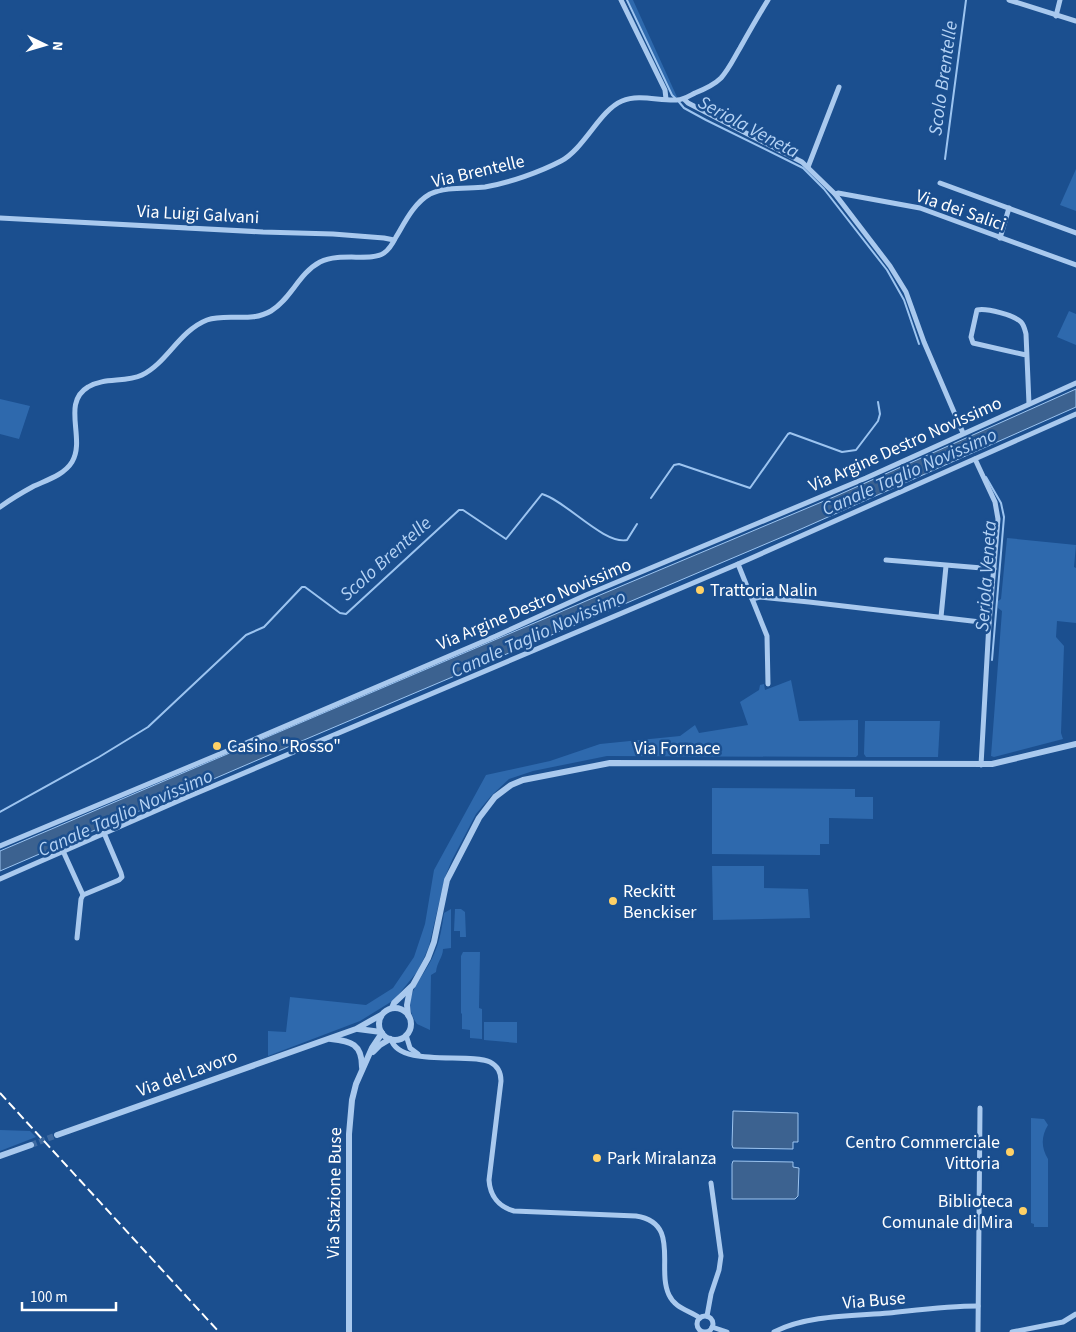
<svg xmlns="http://www.w3.org/2000/svg" width="1076" height="1332" font-family="'Source Sans 3',sans-serif">
<style>
.green{fill:#2e69ad}
.water{fill:#3c6290;stroke:#9cc4f0}
.lines{fill:none;stroke-linecap:round;stroke-linejoin:round}
.stream{stroke:#9cc4f0;stroke-width:2}
.tertiary-tunnel{stroke:#3d69a0;stroke-width:6;stroke-dasharray:6 3;stroke-linecap:butt}
.minor{stroke:#a9c9ee;stroke-width:5}
.tertiary{stroke:#a9c9ee;stroke-width:6}
.rail{stroke:#fff;stroke-width:2;stroke-dasharray:9 4;stroke-linecap:butt}
.poi-dot{fill:#ffd166;stroke:#1b4f8f;stroke-width:2}
.labels{text-anchor:middle;stroke-width:5;stroke-linejoin:round;paint-order:stroke}
.street-label{font-size:18px;fill:#fff;stroke:#1b4f8f}
.poi-label{font-size:18px;fill:#fff;stroke:#1b4f8f;text-anchor:start}
.water-label{font-size:19px;font-style:italic;fill:#b5d3f5;stroke:#1b4f8f}
</style>
<rect width="100%" height="100%" fill="#1b4f8f"/>
<g class="green">
<path d="M628 0H633L677 97H674Z"/>
<path d="M1076 169V211L1060 205Z"/>
<path d="M1069 311 1076 314V345L1057 337Z"/>
<path d="M0 399 30 406 19 439 0 434Z"/>
<path d="M1007 538 1076 545 1074 567 1076 568V623L1057 621 1056 637 1064 646 1061 733 1063 739 994 757 991 756 1002 611 998 608V601L1001 599Z"/>
<path d="M791 680 799 721 858 720V755L856 757 607 756 533 771 509 779 491 796 476 814 452 860 445 877 429 946 424 958 417 972 394 1000 360 1021 268 1056V1031L286 1032 290 997 366 1005 393 988 414 957 425 924 434 870 486 775 550 761 600 744 680 736 695 725 699 733 748 725 740 702 759 690 760 685 764 684 765 690Z"/>
<path d="M865 721H940L938 757H866L864 754Z"/>
<path d="M712 788 855 789V797H873V819L829 818V844H820V855L712 854Z"/>
<path d="M712 866H764V888L808 889 810 918 713 920Z"/>
<path d="M451 909V948L443 949C443 957 437 962 436 972L431 975 430 1030 417 1024C398 997 424 979 434 954 440 941 442 927 444 913Z"/>
<path d="M455 909H461L465 912 466 937H460V931H454Z"/>
<path d="M463 952H480L479 1008 482 1009V1039L470 1038V1030L462 1029V1014L461 1013V956Z"/>
<path d="M484 1022H517V1043L484 1040Z"/>
<path d="M1031 1118 1044 1119 1048 1125C1041 1136 1041 1148 1048 1159V1227H1034V1224L1031 1223Z"/>
<path d="M0 1130 30 1131 36 1137 0 1151Z"/>
</g>
<g class="water">
<path d="M1076 389V407L801 529 304 740 0 871V851L600 595 836 496Z"/>
<path d="M733 1111 798 1113V1142H793V1149L733 1148 732 1145Z"/>
<path d="M733 1161 793 1162V1167L799 1168 798 1196 795 1199H732V1164Z"/>
</g>
<g class="lines">
<g class="stream">
<path d="M627 0 672 95 675 98"/>
<path d="M679 102 684 108 706 120 803 168 824 189 887 270 904 300 919 344"/>
<path d="M945 159 966 0"/>
<path d="M986 477 1001 503 1004 517 992 660"/>
<path d="M651 498 674 465 679 464 750 488 788 434 790 433 842 452 856 450 878 421 880 414 878 402"/>
<path d="M0 812 99 757 148 727 246 635 264 627 302 587H305L340 613 346 614 459 510H463L506 539 542 494C565 500 604 545 627 540L637 524"/>
</g>
<path class="tertiary-tunnel" d="M31 1145 57 1135"/>
<g class="minor">
<path d="M621 0 665 90 666 99"/>
<path d="M1009 0 1076 21"/>
<path d="M1056 16 1060 0"/>
<path d="M684 99 688 103 802 162 835 194 890 266 906 292 924 342 963 433"/>
<path d="M808 167 839 87"/>
<path d="M940 183 1076 233"/>
<path d="M835 194 838 193 920 208 1076 265"/>
<path d="M0 218 263 232 333 234 384 238 394 240"/>
<path d="M1000 238 1009 208"/>
<path d="M1026 355 973 343 971 337 977 310C987 308 1014 315 1021 322 1024 325 1025 330 1026 334L1029 404"/>
<path d="M975 459 995 502 998 519 989 623 981 765"/>
<path d="M0 507C11 499 23 492 34 486 47 480 64 475 72 462 86 439 61 403 88 387 104 377 125 383 142 375 167 363 179 331 207 320 227 313 251 323 271 311 291 299 299 273 320 262 341 252 371 262 384 253 390 249 393 243 396 237 405 222 414 203 430 194 447 186 468 189 485 187 509 183 540 172 561 161 584 149 600 110 622 101 639 94 659 101 677 100 683 100 689 96 695 93 705 89 714 85 721 78 729 69 734 58 740 48 749 32 758 16 768 0"/>
<path d="M886 560 994 569"/>
<path d="M738 564 767 636 768 684"/>
<path d="M752 599 760 597 809 602 989 623"/>
<path d="M941 617 946 566"/>
<path d="M0 846 239 746 496 636 586 595 866 478 1076 383"/>
<path d="M63 851 83 895 119 880 122 877 121 873 104 833"/>
<path d="M0 879 185 798 738 564 1076 414"/>
<path d="M77 938 81 899 83 895"/>
<path d="M406 1035 410 1048 418 1054"/>
<path d="M391 1039C399 1068 469 1052 490 1062 498 1066 501 1073 501 1081L489 1180C490 1196 499 1207 514 1211L636 1216C681 1223 656 1268 669 1295 675 1308 688 1310 700 1318"/>
<path d="M707 1316 711 1294 719 1270 721 1256 711 1183"/>
<circle cx="705" cy="1324" r="8"/>
<path d="M712 1327 727 1332"/>
<path d="M774 1332C807 1315 853 1316 889 1313 918 1310 948 1306 978 1306"/>
<path d="M978 1332 980 1108"/>
<path d="M1012 1332 1063 1322 1076 1314"/>
</g>
<g class="tertiary">
<path d="M392 1008 394 1003 413 985 428 958 434 942 447 880 479 818 495 797 511 785 523 780 610 763 992 764 1076 744"/>
<circle cx="395" cy="1024" r="16"/>
<path d="M408 1015 407 1005 410 989"/>
<path d="M358 1029 381 1032"/>
<path d="M331 1039C351 1041 362 1044 362 1067"/>
<path d="M373 1052 380 1045 390 1039"/>
<path d="M57 1135 356 1029 381 1015"/>
<path d="M0 1156 31 1145"/>
<path d="M349 1332V1134L352 1100 356 1084 372 1048 382 1033"/>
</g>
<path class="rail" d="M0 1093 219 1332"/>
</g>
<g class="poi-dot">
<circle cx="700" cy="590" r="5"/>
<circle cx="217" cy="746" r="5"/>
<circle cx="613" cy="901" r="5"/>
<circle cx="1010" cy="1152" r="5"/>
<circle cx="597" cy="1158" r="5"/>
<circle cx="1023" cy="1211" r="5"/>
</g>
<g class="labels">
<g class="street-label">
<text transform="translate(478 171) rotate(-13)" y="6">Via Brentelle</text>
<text transform="translate(961 210) rotate(19)" y="6">Via dei Salici</text>
<text transform="translate(198 214) rotate(3)" y="6">Via Luigi Galvani</text>
<text transform="translate(905 444) rotate(-24)" y="6">Via Argine Destro Novissimo</text>
<text transform="translate(534 604) rotate(-23)" y="6">Via Argine Destro Novissimo</text>
<text x="677" y="754">Via Fornace</text>
<text transform="translate(187 1073) rotate(-20)" y="6">Via del Lavoro</text>
<text transform="translate(334 1193) rotate(-89)" y="6">Via Stazione Buse</text>
<text transform="translate(874 1300) rotate(-5)" y="6">Via Buse</text>
</g>
<g class="poi-label">
<text x="710" y="596">Trattoria Nalin</text>
<text x="227" y="752">Casino "Rosso"</text>
<text x="623" y="897">Reckitt<tspan x="623" dy="21">Benckiser</tspan></text>
<text x="1000" y="1148" text-anchor="end">Centro Commerciale<tspan x="1000" dy="21">Vittoria</tspan></text>
<text x="607" y="1164">Park Miralanza</text>
<text x="1013" y="1207" text-anchor="end">Biblioteca<tspan x="1013" dy="21">Comunale di Mira</tspan></text>
</g>
<g class="water-label">
<text transform="translate(942 78) rotate(-82)" y="7">Scolo Brentelle</text>
<text transform="translate(749 126) rotate(28)" y="7">Seriola Veneta</text>
<text transform="translate(909 471) rotate(-24)" y="7">Canale Taglio Novissimo</text>
<text transform="translate(385 558) rotate(-42)" y="7">Scolo Brentelle</text>
<text transform="translate(985 576) rotate(-86)" y="7">Seriola Veneta</text>
<text transform="translate(538 633) rotate(-24)" y="7">Canale Taglio Novissimo</text>
<text transform="translate(125 812) rotate(-24)" y="7">Canale Taglio Novissimo</text>
</g>
</g>
<g transform="translate(45 45) rotate(95)" stroke="#1b4f8f" stroke-width="4" paint-order="stroke">
<path d="M0-4L9 19L0 12L-9 19Z" fill="#ffffff"/>
<text y="-8" font-size="14" font-weight="bold" text-anchor="middle" fill="#ffffff">N</text>
</g>
<path d="M22 1302v8h94v-8" fill="none" stroke="#ffffff" stroke-width="2.5"/>
<text x="30" y="1302" font-size="15" fill="#ffffff" stroke="#1b4f8f" stroke-width="4" paint-order="stroke">100 m</text>
</svg>
